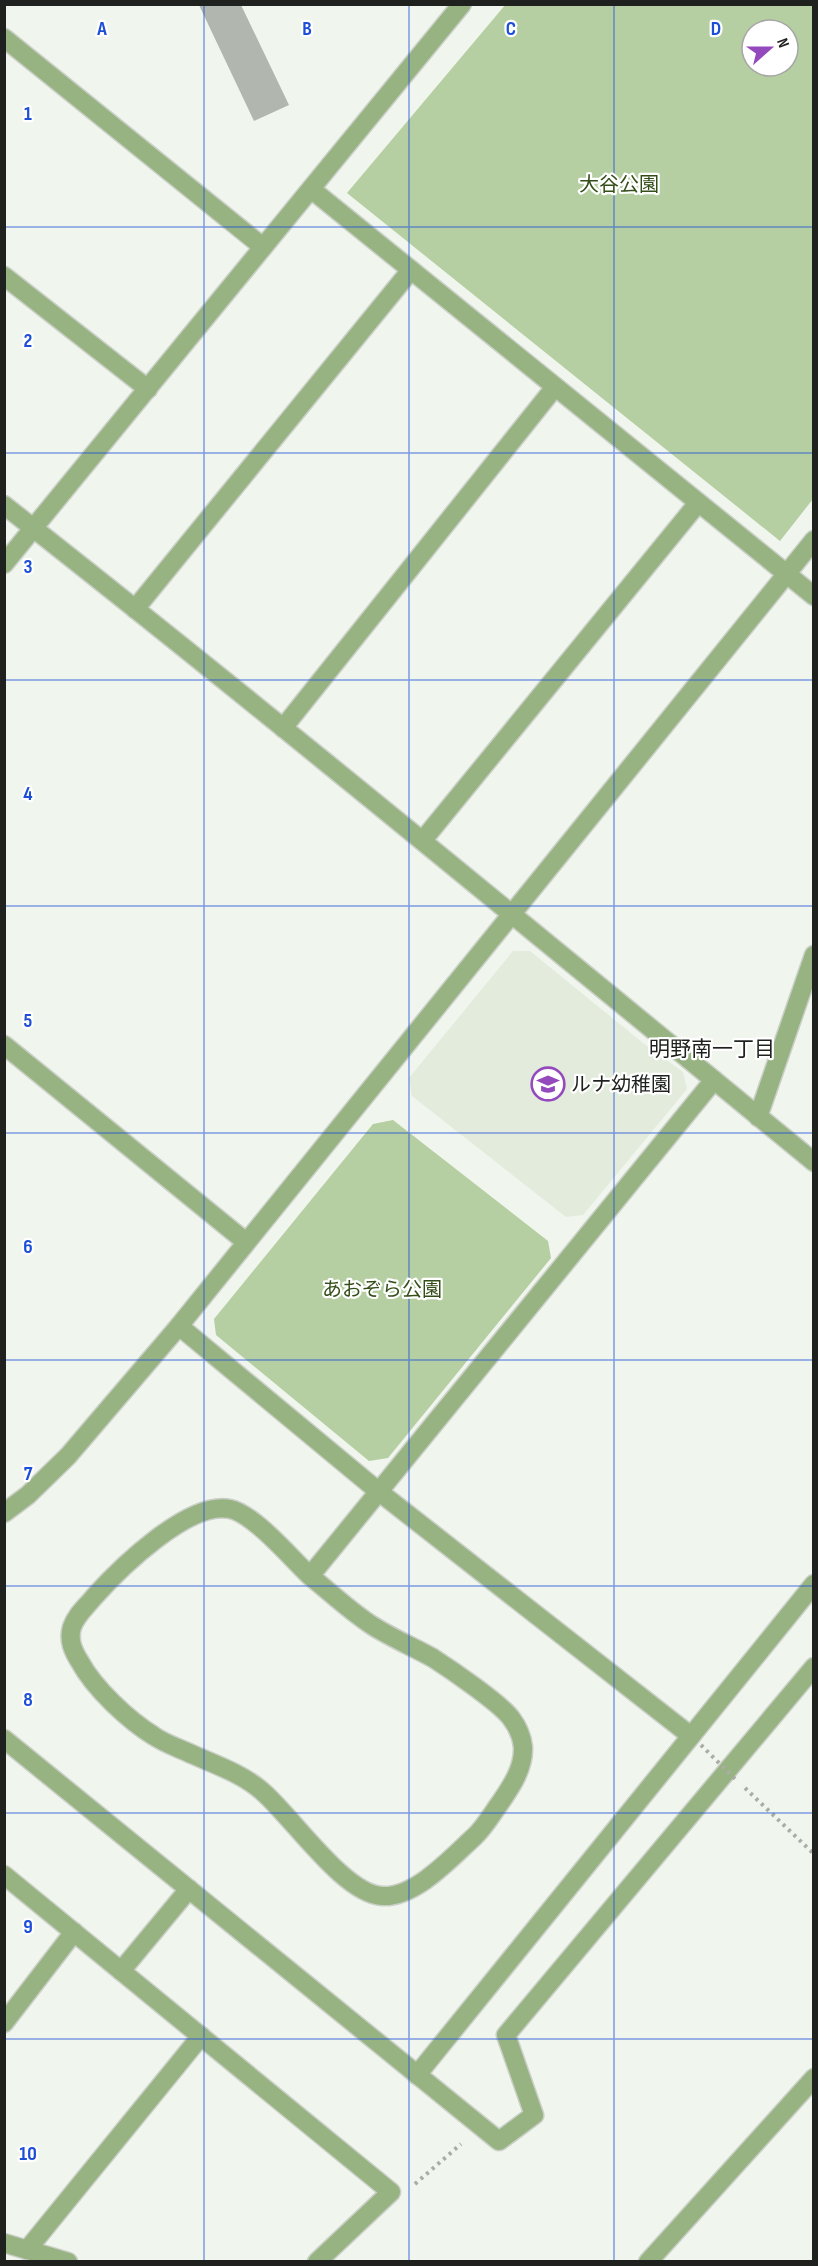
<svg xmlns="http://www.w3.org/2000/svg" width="818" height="2266" font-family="'Sofia Sans Condensed','Noto Sans JP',sans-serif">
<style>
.built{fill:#e2ebdc}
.green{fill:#b5cea2;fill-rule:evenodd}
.building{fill:#b1b6ae}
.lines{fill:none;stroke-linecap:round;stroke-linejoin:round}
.minor-casing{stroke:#cacfc8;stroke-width:21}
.tertiary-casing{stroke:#cacfc8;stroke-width:21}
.path{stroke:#a9ada6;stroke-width:4;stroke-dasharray:3 4.5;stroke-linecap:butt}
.minor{stroke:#97b381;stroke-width:18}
.tertiary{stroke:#97b381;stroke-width:18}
.path-bridge{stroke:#a9ada6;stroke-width:4;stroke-dasharray:3 4.5;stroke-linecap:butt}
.grid{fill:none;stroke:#1d4ed8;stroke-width:1.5;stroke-opacity:0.55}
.labels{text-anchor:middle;stroke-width:4.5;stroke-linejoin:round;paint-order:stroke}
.park-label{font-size:20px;fill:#344e1a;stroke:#fff}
.poi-label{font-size:20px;fill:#1f211e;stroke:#fff;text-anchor:start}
.neighbourhood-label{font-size:21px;fill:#1f211e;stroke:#fff}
.grid-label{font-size:20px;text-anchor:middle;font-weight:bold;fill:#1d4ed8;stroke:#fff;stroke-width:4.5;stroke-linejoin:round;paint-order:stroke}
</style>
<rect width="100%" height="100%" fill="#f0f5ed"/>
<path class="built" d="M513 951H530L643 1043 683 1072 687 1089 583 1215 566 1217 412 1096 409 1078Z"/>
<g class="green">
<path d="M506 4 813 5V499L780 541 347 193ZM752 30H788V66H752Z"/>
<path d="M393 1120 548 1241 551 1258 388 1458 369 1461 216 1335 214 1319 373 1124Z"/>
</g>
<path class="building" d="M199 5H241L289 105 254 121Z"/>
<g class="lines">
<g class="minor-casing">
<g id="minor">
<path d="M4 38 263 247"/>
<path d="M311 189 814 596"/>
<path d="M4 276 148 389"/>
<path d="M4 505C278 720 545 942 814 1162"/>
<path d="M135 609 411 270"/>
<path d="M283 728 555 387"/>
<path d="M423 840 698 503"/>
<path d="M4 1045 246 1242"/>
<path d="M758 1117 814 955"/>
<path d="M179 1326 378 1491 691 1736"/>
<path d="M310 1576C291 1558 254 1514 230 1509 189 1500 119 1569 94 1597 86 1607 76 1615 72 1627 68 1640 73 1651 80 1662 94 1688 128 1720 154 1736 164 1743 176 1747 187 1752 213 1764 242 1773 263 1792 293 1818 344 1894 382 1896 415 1898 451 1858 474 1837 484 1828 492 1814 500 1803 511 1787 524 1768 523 1747 522 1737 517 1726 511 1718 500 1703 450 1669 433 1658 413 1647 392 1638 373 1626 351 1612 330 1592 310 1576L714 1080"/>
<path d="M4 1739 499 2141 534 2115 506 2035 814 1667"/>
<path d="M4 1875 391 2192 317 2262"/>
<path d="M121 1971 189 1889"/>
<path d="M4 2023 74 1932"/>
<path d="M417 2075 814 1584"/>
<path d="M4 2243 68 2262"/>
<path d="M27 2250 201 2036"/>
<path d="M648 2262 814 2078"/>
</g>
</g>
<g class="tertiary-casing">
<g id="tertiary">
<path d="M4 564 462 4"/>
<path d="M4 1513 28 1495 68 1456 179 1326 814 540"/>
</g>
</g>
<g class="path">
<path d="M745 1788 814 1854"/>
<path d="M415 2184 461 2144"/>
</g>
<use href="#minor" class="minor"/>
<use href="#tertiary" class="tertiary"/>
<path class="path-bridge" d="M701 1745 735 1779"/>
</g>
<path class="grid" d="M204 4V2262M409 4V2262M614 4V2262M4 227H814M4 453H814M4 680H814M4 906H814M4 1133H814M4 1360H814M4 1586H814M4 1813H814M4 2039H814"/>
<defs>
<g id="school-ring" transform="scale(1.725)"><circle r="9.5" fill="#fff" stroke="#944abd" stroke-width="1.5"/><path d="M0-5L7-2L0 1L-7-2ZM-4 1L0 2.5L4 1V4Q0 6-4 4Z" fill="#944abd"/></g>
</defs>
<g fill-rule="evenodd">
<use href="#school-ring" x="548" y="1084"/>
</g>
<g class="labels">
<g class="park-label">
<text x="619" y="191">大谷公園</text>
<text x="382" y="1296">あおぞら公園</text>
</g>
<g class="poi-label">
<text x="571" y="1091">ルナ幼稚園</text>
</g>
<g class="neighbourhood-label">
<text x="712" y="1056">明野南一丁目</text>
</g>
</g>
<g class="grid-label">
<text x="102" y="35">A</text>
<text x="307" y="35">B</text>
<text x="511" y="35">C</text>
<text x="716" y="35">D</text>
<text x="28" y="120">1</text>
<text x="28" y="347">2</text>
<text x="28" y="573">3</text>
<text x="28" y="800">4</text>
<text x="28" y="1027">5</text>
<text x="28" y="1253">6</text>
<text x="28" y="1480">7</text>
<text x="28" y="1706">8</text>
<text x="28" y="1933">9</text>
<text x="28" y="2160">10</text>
</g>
<rect width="818" height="2266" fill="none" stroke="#1f211e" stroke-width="12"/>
<g transform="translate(770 48) rotate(69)"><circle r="28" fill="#ffffff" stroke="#a5a6a5" stroke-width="1.5"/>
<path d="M0-4.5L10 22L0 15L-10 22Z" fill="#944abd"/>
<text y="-9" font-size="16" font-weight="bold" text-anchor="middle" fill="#1f211e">N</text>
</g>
</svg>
